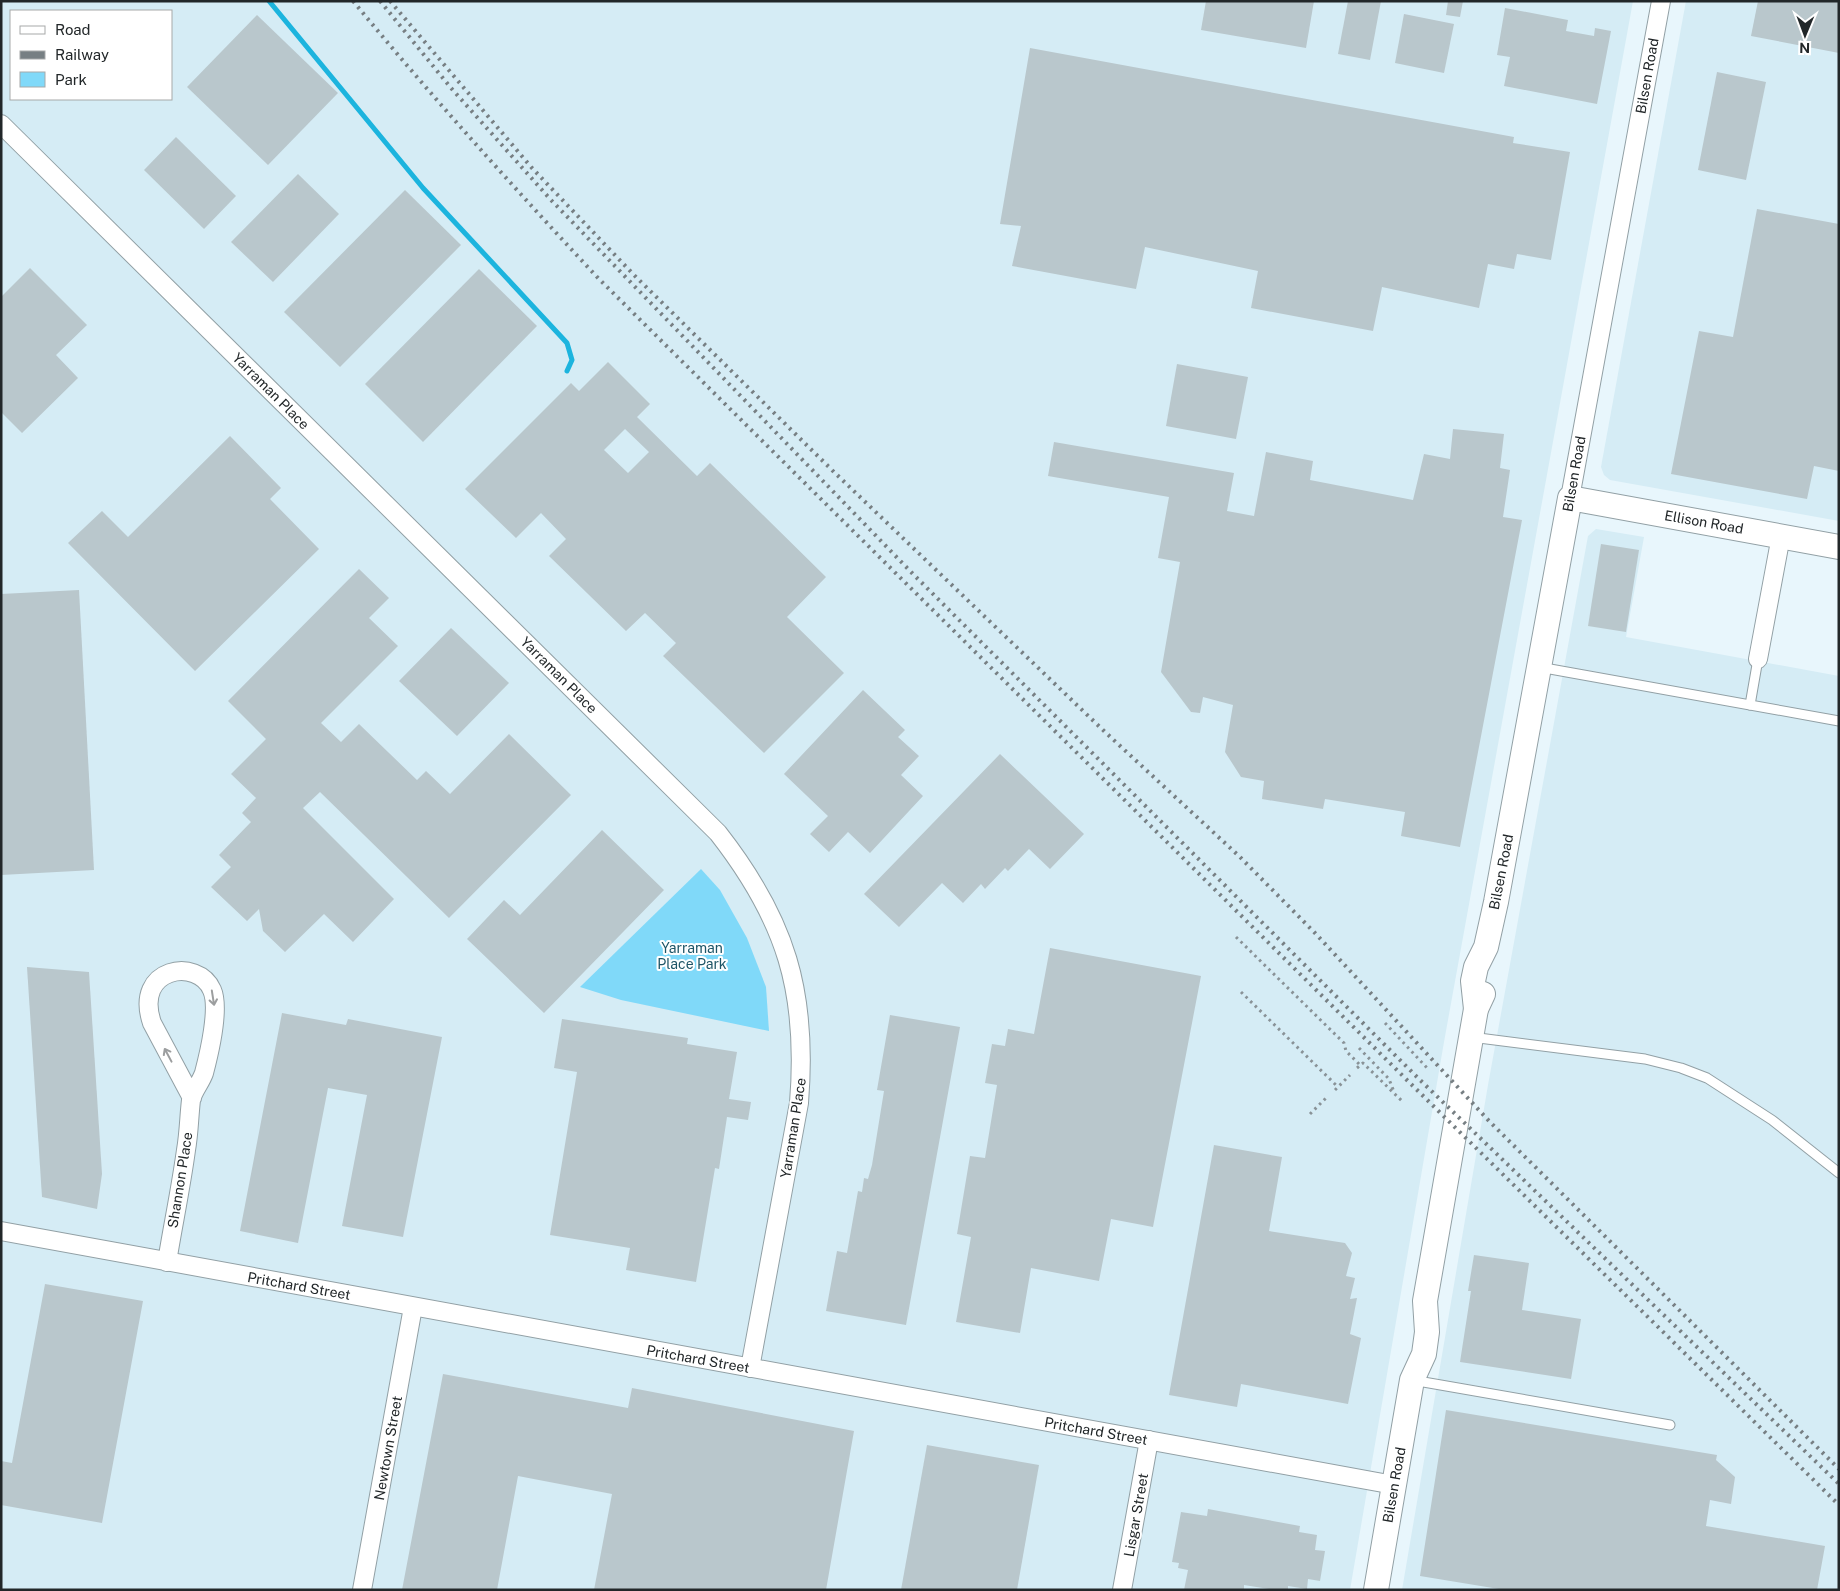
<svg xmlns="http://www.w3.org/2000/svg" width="1840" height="1591" font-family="'Public Sans',sans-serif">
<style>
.built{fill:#d5ecf5;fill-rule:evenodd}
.green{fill:#80d9f9}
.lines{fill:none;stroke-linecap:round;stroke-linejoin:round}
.stream{stroke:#1cb4de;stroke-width:5}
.building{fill:#b9c7cc;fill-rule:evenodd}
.lane-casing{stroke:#92a0a5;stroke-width:11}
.street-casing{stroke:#92a0a5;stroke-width:20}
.secondary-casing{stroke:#92a0a5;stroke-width:26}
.path{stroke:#899297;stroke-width:3;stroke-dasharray:2.5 4;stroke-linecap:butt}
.lane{stroke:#fff;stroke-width:9}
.street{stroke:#fff;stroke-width:18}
.secondary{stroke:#fff;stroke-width:24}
.rail{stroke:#777f83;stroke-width:4;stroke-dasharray:2.5 5;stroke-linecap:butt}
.oneway{stroke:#9c9e9f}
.labels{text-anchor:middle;stroke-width:4;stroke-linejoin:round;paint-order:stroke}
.street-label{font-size:14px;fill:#222729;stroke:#fff}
.park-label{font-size:14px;fill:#1e5567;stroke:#fff}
</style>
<rect width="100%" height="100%" fill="#e8f6fc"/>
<g class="built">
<path d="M1 1H1633L1444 1042 1350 1590H1ZM11 11H171V99H11Z"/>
<path d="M1686 1H1839V521L1610 480 1604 475 1601 467Z"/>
<path d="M1596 529 1644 537 1626 637 1839 676V1590H1402L1488 1085 1588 536Z"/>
</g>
<path class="green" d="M701 869 720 890 747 938 766 987 769 1031 621 1000 580 987Z"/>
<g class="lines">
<path class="stream" d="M269 1 423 188 567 343 572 360 567 371"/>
</g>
<g class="building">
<path d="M1206 1H1314L1306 48 1201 30Z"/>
<path d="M1348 1H1381L1370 60 1338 54Z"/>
<path d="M1448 1H1463L1460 17 1446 15Z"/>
<path d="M1758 1H1839V53L1751 36Z"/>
<path d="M1505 8 1568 20 1566 31 1594 36 1595 28 1611 31 1597 104 1504 86 1510 57 1497 55Z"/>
<path d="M1404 14 1454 24 1444 73 1395 63Z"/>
<path d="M257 15 338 93 268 165 187 87Z"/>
<path d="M1030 48 1514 137 1513 143 1570 152 1551 260 1517 254 1514 269 1488 264 1479 308 1382 287 1373 331 1251 308 1258 271 1145 247 1136 289 1012 266 1021 226 1000 224Z"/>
<path d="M1717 72 1766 82 1746 180 1698 170Z"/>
<path d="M176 137 236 196 204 229 144 170Z"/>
<path d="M298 174 339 214 273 282 231 242Z"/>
<path d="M405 190 461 245 340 367 284 312Z"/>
<path d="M1757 209 1839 224V471L1814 466 1807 499 1671 474 1699 331 1733 337Z"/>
<path d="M30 268 87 325 56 355 78 378 22 433 1 412V297Z"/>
<path d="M479 269 537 326 423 442 365 384Z"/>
<path d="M608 362 650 404 637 417 697 476 710 463 826 577 787 617 844 673 764 753 663 656 676 643 645 613 626 631 549 556 566 539 541 513 516 538 465 489 571 383 579 391ZM625 429 649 452 628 473 604 450Z"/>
<path d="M1177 364 1248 377 1236 439 1166 426Z"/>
<path d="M1453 429 1504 434 1500 468 1510 470 1503 517 1522 520 1460 847 1401 836 1405 812 1325 799 1323 809 1262 799 1264 781 1241 777 1225 752 1233 705 1203 697 1200 713 1191 712 1161 672 1180 562 1158 558 1169 497 1048 476 1054 442 1234 473 1227 511 1254 516 1266 452 1313 461 1310 480 1413 500 1424 454 1450 459Z"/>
<path d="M230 436 281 488 270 499 319 549 195 671 68 543 102 511 128 537Z"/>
<path d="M1601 544 1639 550 1626 632 1588 626Z"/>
<path d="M359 569 389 598 369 618 398 646 321 723 341 742 359 724 417 780 426 771 450 794 509 734 571 795 449 918 320 792 303 808 394 899 353 942 324 914 285 952 263 931 259 909 247 921 211 887 231 867 219 855 251 822 242 813 256 798 231 774 266 739 228 701Z"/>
<path d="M79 590 94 870 1 875V594Z"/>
<path d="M451 628 509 683 457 736 399 681Z"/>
<path d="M863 690 905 730 898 737 919 756 901 775 923 796 870 853 848 832 829 852 810 834 828 816 784 774Z"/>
<path d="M1000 754 1084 834 1050 869 1029 849 1008 871 1005 868 985 889 981 884 963 903 942 883 899 927 864 894Z"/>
<path d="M602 830 664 890 544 1013 467 939 504 900 520 915Z"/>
<path d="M1050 948 1201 976 1153 1227 1111 1219 1099 1281 1031 1268 1020 1333 956 1322 971 1237 957 1234 970 1156 985 1158 997 1085 985 1083 992 1044 1005 1046 1008 1029 1034 1034Z"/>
<path d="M27 967 89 972 102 1174 97 1209 42 1197Z"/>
<path d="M282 1013 346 1025 348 1019 442 1037 403 1237 342 1226 367 1095 328 1088 298 1243 240 1231Z"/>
<path d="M890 1015 960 1027 906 1325 826 1311 837 1251 847 1253 858 1191 862 1192 864 1178 868 1179 872 1165 884 1091 877 1090Z"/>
<path d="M562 1019 688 1038 687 1044 737 1052 729 1099 751 1102 748 1120 727 1117 719 1169 715 1168 696 1282 626 1270 630 1248 550 1235 577 1072 554 1068Z"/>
<path d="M1214 1145 1282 1157 1269 1231 1345 1243 1352 1253 1346 1276 1355 1278 1350 1299 1357 1298 1350 1334 1361 1338 1348 1404 1241 1384 1237 1407 1169 1395Z"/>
<path d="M1474 1255 1529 1263 1522 1310 1581 1319 1571 1379 1460 1362 1471 1291H1468Z"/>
<path d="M45 1284 143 1301 102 1523 1 1505V1461L12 1463Z"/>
<path d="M443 1374 628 1408 632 1388 854 1431 826 1590H594L612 1494 518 1476 497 1590H402Z"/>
<path d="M1446 1410 1717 1455 1716 1460 1735 1477 1731 1504 1710 1500 1706 1526 1825 1546 1817 1590H1505L1420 1576Z"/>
<path d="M927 1445 1039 1465 1017 1590H901Z"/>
<path d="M1208 1509 1300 1526 1299 1532 1317 1535 1315 1550 1325 1551 1320 1581 1308 1579 1307 1589 1288 1586V1590H1276L1244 1585V1590H1184L1188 1570 1178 1568 1179 1563 1172 1562 1181 1512 1207 1516Z"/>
</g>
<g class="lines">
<g class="lane-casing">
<g id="lane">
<path d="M1539 667 1839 721"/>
<path d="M1750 705 1758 659"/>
<path d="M1471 1037 1645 1059 1681 1068 1707 1078 1772 1120 1839 1173"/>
<path d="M1412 1380 1670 1425"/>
</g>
</g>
<g class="street-casing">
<g id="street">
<path d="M1 124 718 833C786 920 808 992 799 1103L750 1368"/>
<path d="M1570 498 1661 1"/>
<path d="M1758 659 1781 536"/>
<path d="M1 1231 1394 1485"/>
<path d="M167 1262C173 1225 181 1187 186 1150 189 1133 189 1117 191 1100 193 1091 201 1082 204 1073 209 1054 220 1008 212 990 198 957 133 967 152 1023L192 1098"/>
<path d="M362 1590 413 1307"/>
<path d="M1122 1590 1149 1440"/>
</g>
</g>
<g class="secondary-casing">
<g id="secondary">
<path d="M1476 1009 1473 981 1476 967 1486 947 1496 902 1570 498 1839 547"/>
<path d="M1376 1590 1412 1380 1424 1354 1427 1332 1425 1301 1476 1009 1483 994"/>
</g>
</g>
<g class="path">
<path d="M1236 937 1344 1043 1346 1051 1360 1065"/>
<path d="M1241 992 1338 1087"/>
<path d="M1385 1023 1428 1069"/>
<path d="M1359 1048 1389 1079 1394 1092"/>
<path d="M1357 1068 1363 1063 1403 1102"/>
<path d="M1335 1090 1350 1075"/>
<path d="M1310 1114 1327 1097"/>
</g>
<use href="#lane" class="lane"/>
<use href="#street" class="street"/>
<use href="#secondary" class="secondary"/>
<g class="rail">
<path d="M353 1C432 97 515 189 599 279L1414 1087 1839 1505"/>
<path d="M380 1 451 88 551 200 912 573 1419 1079 1839 1484"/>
<path d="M390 1 532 168 633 274 834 472 1104 731 1240 857 1315 933 1490 1122 1839 1469"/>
</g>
</g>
<defs><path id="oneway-shaft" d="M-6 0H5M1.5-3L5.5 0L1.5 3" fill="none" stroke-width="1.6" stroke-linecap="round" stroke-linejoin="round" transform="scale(1.25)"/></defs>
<g class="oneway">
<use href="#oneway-shaft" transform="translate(213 998) rotate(81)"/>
<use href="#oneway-shaft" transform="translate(168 1055) rotate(-118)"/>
</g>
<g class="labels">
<g class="street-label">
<text transform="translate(1647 76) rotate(-80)" y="5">Bilsen Road</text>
<text transform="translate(271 391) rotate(45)" y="5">Yarraman Place</text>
<text transform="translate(1574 474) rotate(-80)" y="5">Bilsen Road</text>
<text transform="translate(1704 522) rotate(10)" y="5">Ellison Road</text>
<text transform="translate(559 675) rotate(45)" y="5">Yarraman Place</text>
<text transform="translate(1501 872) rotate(-79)" y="5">Bilsen Road</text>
<text transform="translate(793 1128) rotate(-81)" y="5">Yarraman Place</text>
<text transform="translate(180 1180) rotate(-81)" y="5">Shannon Place</text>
<text transform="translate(299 1286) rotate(10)" y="5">Pritchard Street</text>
<text transform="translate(698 1359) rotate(10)" y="5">Pritchard Street</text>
<text transform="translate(1096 1431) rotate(10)" y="5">Pritchard Street</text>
<text transform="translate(388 1448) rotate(-80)" y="5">Newtown Street</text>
<text transform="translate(1394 1485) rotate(-80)" y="5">Bilsen Road</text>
<text transform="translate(1136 1515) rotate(-80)" y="5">Lisgar Street</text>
</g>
<g class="park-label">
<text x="692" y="953">Yarraman<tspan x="692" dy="16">Place Park</tspan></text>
</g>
</g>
<rect width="1840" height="1591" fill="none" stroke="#222729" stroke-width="5"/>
<rect x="10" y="10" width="162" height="90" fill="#ffffff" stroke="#a7a9a9"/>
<rect x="20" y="26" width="25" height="8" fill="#ffffff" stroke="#a7a9a9"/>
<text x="55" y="35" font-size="15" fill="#222729">Road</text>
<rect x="20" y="51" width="25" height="8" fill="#777f83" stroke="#a7a9a9"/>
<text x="55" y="60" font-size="15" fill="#222729">Railway</text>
<rect x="20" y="72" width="25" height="15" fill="#80d9f9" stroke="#a7a9a9"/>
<text x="55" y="85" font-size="15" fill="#222729">Park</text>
<g transform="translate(1805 35) rotate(181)" stroke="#ffffff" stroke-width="4" paint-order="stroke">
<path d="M0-4L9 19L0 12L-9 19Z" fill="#222729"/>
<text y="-8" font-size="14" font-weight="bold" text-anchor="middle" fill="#222729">N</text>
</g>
</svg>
